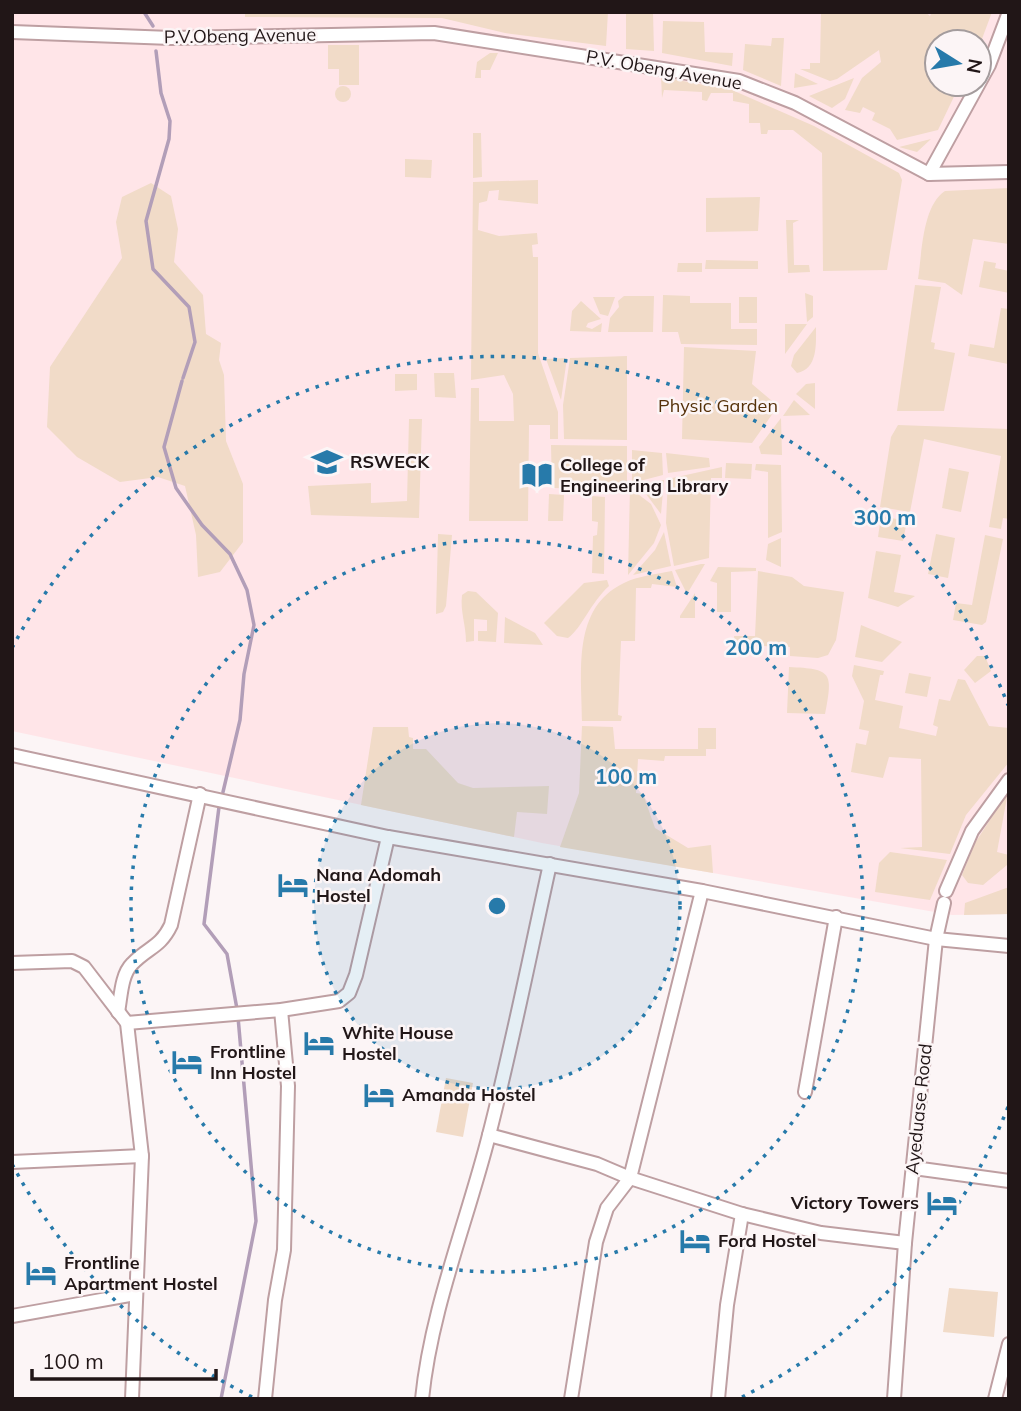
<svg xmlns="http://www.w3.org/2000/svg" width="1021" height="1411" font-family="Mulish,sans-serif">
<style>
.built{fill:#ffe5e8;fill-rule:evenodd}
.green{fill:#f1dbc8}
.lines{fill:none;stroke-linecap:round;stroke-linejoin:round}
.stream{stroke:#b29eb8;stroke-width:3.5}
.minor-casing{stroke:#be9fa2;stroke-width:16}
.minor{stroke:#fff;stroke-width:12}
.ring{fill:none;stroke:#277aaa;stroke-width:3.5;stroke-dasharray:3.5 7}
.labels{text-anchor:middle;stroke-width:5;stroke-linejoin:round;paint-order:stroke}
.street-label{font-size:18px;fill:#211617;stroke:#fcf5f6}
.park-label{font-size:18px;fill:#553109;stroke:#fcf5f6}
.poi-label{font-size:18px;font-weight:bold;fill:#211617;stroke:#fcf5f6;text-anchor:start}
.centre{fill:#277aaa;stroke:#fcf5f6;stroke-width:3.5}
.ring-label{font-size:21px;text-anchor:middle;font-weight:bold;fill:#277aaa;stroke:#fcf5f6;stroke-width:5;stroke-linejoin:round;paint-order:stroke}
</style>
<rect width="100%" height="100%" fill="#fcf5f6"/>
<path class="built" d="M12 12H1009V914L952 915 542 843 12 731ZM937 42H979V84H937Z"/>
<g class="green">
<path d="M245 12H608L606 46 505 33 442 18 245 17Z"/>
<path d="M626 12H653L654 51 626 49Z"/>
<path d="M821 12H925L930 16 932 12H992L979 47V42H937V84H960L938 130 897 140 890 129 872 120 875 113 863 107 860 113 845 110 862 78 881 62 879 50 837 79 830 81 800 69H810V63H820Z"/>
<path d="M663 21 704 22 705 52 733 53 732 66 662 53Z"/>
<path d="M772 38H784L781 86 743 70 745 44 771 46Z"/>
<path d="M328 45H359V85H339V69H328Z"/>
<path d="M490 53H498L490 70H481V78H475L477 62Z"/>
<path d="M795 73 818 84 794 88Z"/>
<path d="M661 77 732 90 814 126 899 173 902 180 887 270 823 271 822 153 793 130H768L767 134H761L760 123H749V104L733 101V93H711L707 101 702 100V92L664 90 662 98Z"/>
<path d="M854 78 845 99 832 108 809 96Z"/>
<circle cx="343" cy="94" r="8"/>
<path d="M473 133H481L482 177 473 178Z"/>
<path d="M931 139 917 152 899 147Z"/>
<path d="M405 159 432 160 431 178 405 177Z"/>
<path d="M538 180V204L498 200 499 190 489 191 487 201 479 203 478 230 499 236 537 233 538 244 532 245 533 257H538V353L558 412V439H550V425H529L528 521H469L471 388H479V421H514L513 394 504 375 471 380 473 182Z"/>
<path d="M151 183 171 196 178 229 174 262 203 295 206 334 221 343 219 360 224 375 226 441 243 484V542L220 572 198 577 196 535 185 486 158 477 120 482 77 457 47 427 50 367 122 258 116 222 122 197Z"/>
<path d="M1009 188V244L973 239 962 295 945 283 918 279C922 254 922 206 945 191Z"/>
<path d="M760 197 758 231 706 232V198Z"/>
<path d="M786 220H799L793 223 794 265H809L810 272 788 273Z"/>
<path d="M706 260 758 261V269H705Z"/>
<path d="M984 261 996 263 995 268 1009 271V293L979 287Z"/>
<path d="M678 263H702V272H677Z"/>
<path d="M915 285 941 287 931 342 935 343 934 349 955 353 944 411H897Z"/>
<path d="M805 293 813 296V317L807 322Z"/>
<path d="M663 295 690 296V303H731V329H757V345L681 344 678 332H662Z"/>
<path d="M624 296H654L653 332H608L610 318 619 307 618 301Z"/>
<path d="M593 297H615L608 316 600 314Z"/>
<rect x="739" y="297" width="18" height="26"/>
<path d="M581 301 601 319 588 323 586 327 592 329 602 323 601 332 570 331 572 311Z"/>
<path d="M1001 308 1009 309V373L1008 364 968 356 970 344 994 348Z"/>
<path d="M785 324H807L785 354Z"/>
<path d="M816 327C816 344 818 369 797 373L791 366 794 355Z"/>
<path d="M684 347 756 351 752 384 778 406 752 443 682 439Z"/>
<path d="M627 356V440L564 439 563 405 570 358Z"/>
<path d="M567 358 561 400 546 359Z"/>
<path d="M434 373H454L456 398 435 397Z"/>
<path d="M395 374H417V390L395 391Z"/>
<path d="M815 383V409L796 394 806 384Z"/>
<path d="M794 400 810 415 783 416Z"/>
<path d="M781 418 782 455 761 454 759 447Z"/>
<path d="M409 419H422L419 518 311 515 308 486 371 483V503L407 501Z"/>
<path d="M898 425 1009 429V519L1003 518 1001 529 989 527 1001 456 924 439 910 512 880 507 891 437Z"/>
<path d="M551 445 627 446V486L606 485V489L552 488Z"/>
<path d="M632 450 662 453 663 475 632 483Z"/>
<path d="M666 453 709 458 710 467 668 473Z"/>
<path d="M726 463 752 464 751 479 725 478Z"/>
<path d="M756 464 781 465 782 532 768 538V472L755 470Z"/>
<path d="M722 467V478H711L709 558 674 566 666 523 668 479Z"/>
<path d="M949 468 969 472 961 512 942 508Z"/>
<path d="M664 480 661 514 646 494 634 486Z"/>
<path d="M630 488 651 504 661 525 654 543 628 575Z"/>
<path d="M549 494 564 495 563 521H548Z"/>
<path d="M592 496 605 497 604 574 592 573 593 536 597 535 598 522 592 521Z"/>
<path d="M881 516 907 521 903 541 878 537Z"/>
<path d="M664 532 671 566 633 575 655 550Z"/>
<path d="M438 534 452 535 446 606 443 612 436 614Z"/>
<path d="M936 534 955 538 948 578 928 574Z"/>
<path d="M985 535 1003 539 986 622 982 625 953 620 956 603 972 605Z"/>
<path d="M781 538V567L766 560 768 544Z"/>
<path d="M876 551 901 555 894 592 915 596 898 607 868 598Z"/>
<path d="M701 564H705L687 594 675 570Z"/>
<path d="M718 567 756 568V571L731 572V612H717V583L710 581Z"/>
<path d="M672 571 677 587 652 584 651 588H636L635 641H621L618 715 622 716 621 721H582C582 673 571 608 624 583 638 576 657 574 672 571Z"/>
<path d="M758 571 792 577 804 586 844 592 836 640 828 655 818 658 790 656V647L735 645 734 636H755Z"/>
<path d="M607 580 609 586C591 602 582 628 568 638L557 636 544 623 584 583Z"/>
<path d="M468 591 476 592 498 613 496 642 478 641V631H487V620L474 619V641L466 642C466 624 460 612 462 595Z"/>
<path d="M695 593V618H680V616Z"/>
<path d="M505 617 535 633 543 645 504 643Z"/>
<path d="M861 625 902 642 882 662 855 657Z"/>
<path d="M977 656H985L991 671 975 683 964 670Z"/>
<path d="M854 665 884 671 883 675H880L875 700 903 706 899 728 936 736 938 727 933 725 939 699 950 701 958 679 965 680 989 726 1009 728V762L966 815 950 854 900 848 922 847 921 759 889 757 883 778 851 772 856 743 866 745 869 731 859 729 864 701 852 676Z"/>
<path d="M789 667C832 669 833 672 825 714L787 713Z"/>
<path d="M909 673 931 677 927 697 905 693Z"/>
<path d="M582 726 613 727 615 749H698V728H716V749H706V756H665L664 761 638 759 636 793 643 794 655 828 688 848 711 845 713 873 560 847 579 793Z"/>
<path d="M373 727H408L409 737 413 738V749H426L458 783 473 788 549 786 547 814 517 812 514 837 361 805Z"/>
<path d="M1008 792 997 852 1009 855 1007 865 983 885 968 883 962 875 975 843Z"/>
<path d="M890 852 947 860 930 900 875 892 879 863Z"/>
<path d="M1009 887V914L964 915 965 903Z"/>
<path d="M446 1078 473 1083 463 1137 436 1132Z"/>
<path d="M949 1288 998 1292 994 1337 943 1332Z"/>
</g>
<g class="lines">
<g class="stream">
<path d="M144 12 153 26"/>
<path d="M156 51 161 93 170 121 169 139 146 221 153 269 189 307 195 342 183 378"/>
<path d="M182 381 164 447 176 488 202 525 230 554 247 590 254 625 244 674 240 720 223 792"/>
<path d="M219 807 204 924 227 954 237 1009"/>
<path d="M221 1399 256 1221 238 1017"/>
</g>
<g class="minor-casing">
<g id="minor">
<path d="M12 32 171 38 434 33 739 81 795 103 929 174 1009 172"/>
<path d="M929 174 989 65 1009 12"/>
<path d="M12 755 388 837 702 891 936 939 1009 946"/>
<path d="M702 891 630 1178 742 1214 821 1233 905 1243"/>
<path d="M946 891 972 831 1009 780"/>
<path d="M12 963 72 961 84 967 127 1023 142 1156 132 1399"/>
<path d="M118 1012C121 997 121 975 132 964 148 947 160 948 171 925L200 794"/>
<path d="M127 1023 281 1010 339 1001 349 993 356 975 388 837"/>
<path d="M805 1092 836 917"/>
<path d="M489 1135 597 1164 630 1178 607 1208 596 1242 571 1399"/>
<path d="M12 1162 142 1156"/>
<path d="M914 1168 1009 1181"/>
<path d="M12 1316 135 1294"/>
<path d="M265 1399 275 1300 284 1250 288 1086 281 1010"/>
<path d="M422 1399C431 1309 467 1222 489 1135 512 1046 530 954 550 864"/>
<path d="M718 1399 727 1305 742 1214"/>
<path d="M894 1399 905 1243 936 939 944 903"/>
<path d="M995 1399 1009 1344"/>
</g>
</g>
<use href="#minor" class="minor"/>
</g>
<circle cx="497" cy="906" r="183" fill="#277aaa" fill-opacity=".12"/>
<g class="ring">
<circle cx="497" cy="906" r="183"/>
<circle cx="497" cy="906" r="366"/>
<path d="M1008 1107A549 549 0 0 1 742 1397M252 1397A549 549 0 0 1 12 1164M12 648A549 549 0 0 1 1008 705"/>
</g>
<defs>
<g id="school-bare" transform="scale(2.415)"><path d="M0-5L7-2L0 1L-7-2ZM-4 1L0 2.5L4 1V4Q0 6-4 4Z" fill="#277aaa" stroke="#fcf5f6" stroke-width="2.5" paint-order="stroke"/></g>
<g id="library-bare" transform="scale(2.415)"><path d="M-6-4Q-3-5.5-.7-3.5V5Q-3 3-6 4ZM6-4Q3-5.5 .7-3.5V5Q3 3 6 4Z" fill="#277aaa" stroke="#fcf5f6" stroke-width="2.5" paint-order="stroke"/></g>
<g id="hotel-bare" transform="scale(2.415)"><path d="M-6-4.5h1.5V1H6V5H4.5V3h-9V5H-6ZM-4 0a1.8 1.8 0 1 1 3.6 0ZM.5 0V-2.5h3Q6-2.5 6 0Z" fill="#277aaa" stroke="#fcf5f6" stroke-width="2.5" paint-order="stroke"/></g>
</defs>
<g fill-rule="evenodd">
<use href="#school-bare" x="327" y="462"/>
<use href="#library-bare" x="537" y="475"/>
<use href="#hotel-bare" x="293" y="885"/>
<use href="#hotel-bare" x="319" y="1043"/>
<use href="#hotel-bare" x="187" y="1062"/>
<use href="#hotel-bare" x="379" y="1095"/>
<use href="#hotel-bare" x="942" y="1203"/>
<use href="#hotel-bare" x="695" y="1241"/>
<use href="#hotel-bare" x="41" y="1273"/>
</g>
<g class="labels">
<g class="street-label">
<text transform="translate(240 36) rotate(-1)" y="6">P.V.Obeng Avenue</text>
<text transform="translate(664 70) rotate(10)" y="6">P.V. Obeng Avenue</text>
<text transform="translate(919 1109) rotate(-84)" y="6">Ayeduase Road</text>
</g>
<g class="park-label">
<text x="718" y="412">Physic Garden</text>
</g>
<g class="poi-label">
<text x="350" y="468">RSWECK</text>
<text x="560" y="471">College of<tspan x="560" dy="21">Engineering Library</tspan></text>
<text x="316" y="881">Nana Adomah<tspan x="316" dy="21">Hostel</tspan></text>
<text x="342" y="1039">White House<tspan x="342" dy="21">Hostel</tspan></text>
<text x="210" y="1058">Frontline<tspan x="210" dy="21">Inn Hostel</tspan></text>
<text x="402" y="1101">Amanda Hostel</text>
<text x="919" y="1209" text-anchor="end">Victory Towers</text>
<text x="718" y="1247">Ford Hostel</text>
<text x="64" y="1269">Frontline<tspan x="64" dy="21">Apartment Hostel</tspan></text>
</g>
</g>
<circle cx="497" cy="906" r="10" class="centre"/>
<g class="ring-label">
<text x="885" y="525">300 m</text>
<text x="756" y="655">200 m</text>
<text x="626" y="784">100 m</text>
</g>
<rect width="1021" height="1411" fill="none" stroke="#211617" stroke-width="28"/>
<g transform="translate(958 63) rotate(101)"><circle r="33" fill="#fcf5f6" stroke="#a49c9d" stroke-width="2"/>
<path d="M0-5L12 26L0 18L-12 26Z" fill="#277aaa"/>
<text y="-10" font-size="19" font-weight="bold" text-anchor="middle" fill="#211617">N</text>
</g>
<path d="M32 1369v10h184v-10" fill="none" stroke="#211617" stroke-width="3.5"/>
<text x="42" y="1369" font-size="21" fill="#211617" stroke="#fcf5f6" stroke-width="5" paint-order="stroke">100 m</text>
</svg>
